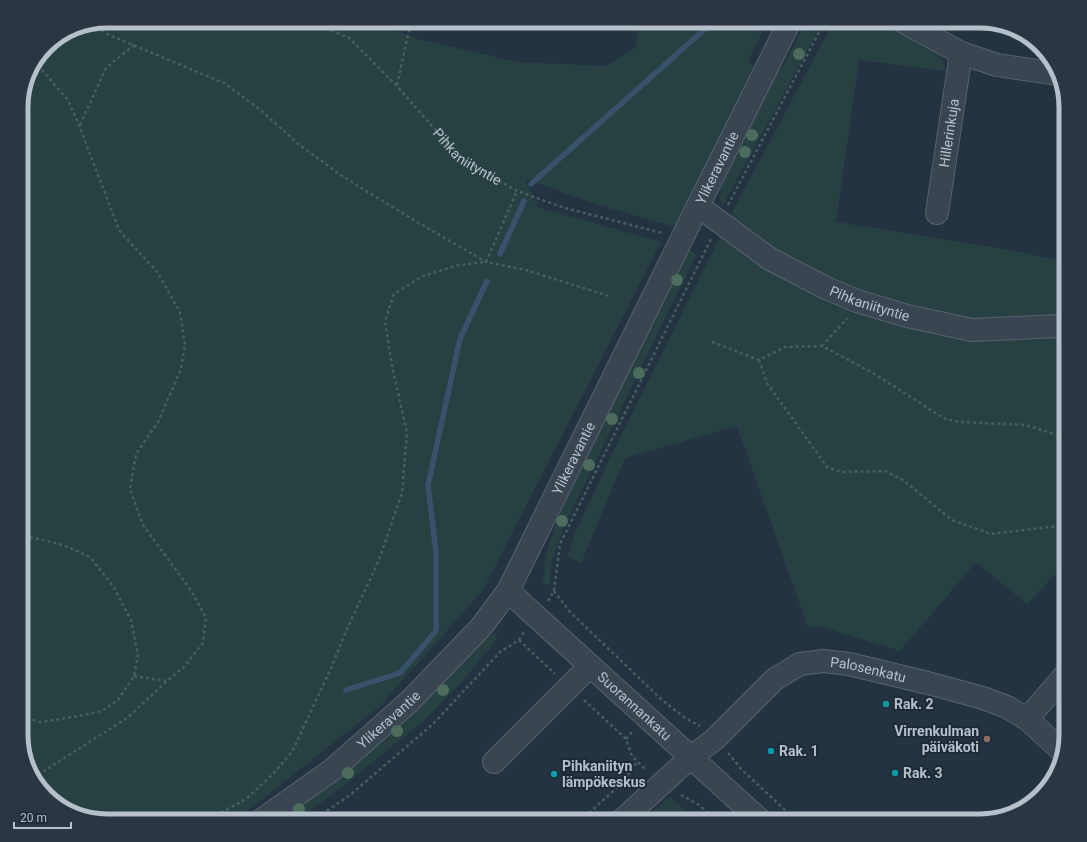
<svg xmlns="http://www.w3.org/2000/svg" width="1087" height="842" font-family="Roboto,sans-serif">
<style>
.green{fill:#274143}
.lines{fill:none;stroke-linecap:round;stroke-linejoin:round}
.stream{stroke:#39526b;stroke-width:5.5}
.minor-casing{stroke:#57636e;stroke-width:24}
.path{stroke:#455e5f;stroke-width:2.5;stroke-dasharray:3 3;stroke-linecap:butt}
.minor{stroke:#394551;stroke-width:22}
.tree{fill:#4c6d5e}
.culture-dot{fill:#0f9aa8;stroke:#1e2a36;stroke-width:1.5}
.education-dot{fill:#8d6e63;stroke:#1e2a36;stroke-width:1.5}
.labels{text-anchor:middle;stroke-width:4;stroke-linejoin:round;paint-order:stroke}
.street-label{font-size:14px;fill:#b6c0cb;stroke:#1e2a36}
.poi-label{font-size:14px;font-weight:bold;fill:#b6c0cb;stroke:#1e2a36;text-anchor:start}
.rim{fill:none;stroke:#b6c0cb;stroke-width:5}
</style>
<rect width="100%" height="100%" fill="#243342"/>
<g class="green">
<path d="M107 21H371L418 39 517 62 606 66 635 48 641 21H767L748 62 754 66 716 149 675 227 599 205 525 179 538 207 661 242 483 590 379 707 240 817 233 821H106L54 803 30 773 21 741V101L30 69 50 42 74 27Z"/>
<path d="M834 21H881L935 51 943 59 945 71 859 60 836 222 1004 249 1066 262V563L1027 604 976 562 900 651 819 626 808 628 737 426 625 458 581 563 567 556 575 533 612 454 736 205Z"/>
<path d="M803 27 817 33 723 205 720 199V190L770 81 785 62Z"/>
<path d="M688 248 696 255 564 526 551 564 550 585 543 584 545 558 556 522Z"/>
<path d="M495 633 497 639 464 679 428 717 341 788 295 821H274L480 640Z"/>
<path d="M670 797 698 821H642Z"/>
</g>
<g class="lines">
<g class="stream">
<path d="M531 184 714 21"/>
<path d="M500 254 524 201"/>
<path d="M346 690 400 673 436 631V553L428 485 460 339 487 281"/>
</g>
<g class="minor-casing">
<g id="minor">
<path d="M902 21 961 53 997 65 1058 74"/>
<path id="s2" d="M698 206 770 259 826 288 857 301 907 316 972 330 1059 326H1066"/>
<path id="s3" d="M937 213 961 53"/>
<path id="s4" d="M508 591 761 821"/>
<path d="M1027 719 1066 674"/>
<path d="M494 762 590 666"/>
<path id="s5" d="M260 821 332 770 410 701 482 626 508 591 698 206 790 21"/>
<path id="s6" d="M621 821 691 757 715 739 775 679 800 664 823 661 849 664 928 683 983 698 1007 707 1027 719 1061 750"/>
</g>
</g>
<g class="path">
<path id="s1" d="M309 21 349 38 396 85 460 158 517 191 565 208 662 233"/>
<path d="M91 24 109 35 224 83 262 111 297 143 342 176 412 219 486 262 526 270 609 296"/>
<path d="M397 85 411 21"/>
<path d="M80 125 106 68 134 45"/>
<path d="M728 205 825 21"/>
<path d="M486 262 517 191"/>
<path d="M712 342 759 360 785 347 822 346 873 373 945 419 961 422 1026 425 1066 438"/>
<path d="M822 346 842 324 847 318"/>
<path d="M759 360 767 383 827 467 841 472 885 471 903 480 952 520 991 534 1066 525"/>
<path d="M554 591 570 612 662 700 685 718 700 726"/>
<path d="M548 601 554 591 560 544 711 239"/>
<path d="M519 640 555 674"/>
<path d="M134 676 166 681"/>
<path d="M584 700 626 739 632 756 646 770"/>
<path d="M21 717 41 722 73 717 102 711 118 700 134 676 138 655 131 620 113 586 90 557 63 545 39 539 21 536"/>
<path d="M626 739 632 732"/>
<path d="M728 753 741 769 797 821"/>
<path d="M33 778 127 718 167 681 184 667 203 643 206 617 190 589 143 525 130 489 136 454 158 422 181 369 185 345 180 312 158 273 119 230 79 125 68 100 35 62"/>
<path d="M681 795 699 805 717 821"/>
<path d="M205 821 215 816 246 799 273 774 292 752 331 668 347 629 379 560 402 493 407 433 392 366 385 321 394 294 423 276 459 265 486 262"/>
<path d="M312 821 350 795 433 724 500 652 519 640 524 632"/>
<path d="M580 821 620 785 637 762"/>
</g>
<use href="#minor" class="minor"/>
</g>
<g class="tree">
<circle cx="799" cy="54" r="6"/>
<circle cx="752" cy="135" r="6"/>
<circle cx="745" cy="152" r="6"/>
<circle cx="677" cy="280" r="6"/>
<circle cx="639" cy="373" r="6"/>
<circle cx="612" cy="419" r="6"/>
<circle cx="589" cy="465" r="6"/>
<circle cx="562" cy="521" r="6"/>
<circle cx="443" cy="690" r="6"/>
<circle cx="397" cy="731" r="6"/>
<circle cx="348" cy="773" r="6"/>
<circle cx="299" cy="809" r="6"/>
</g>
<g class="culture-dot">
<circle cx="886" cy="704" r="4"/>
<circle cx="771" cy="751" r="4"/>
<circle cx="895" cy="773" r="4"/>
<circle cx="554" cy="774" r="4"/>
</g>
<circle class="education-dot" cx="987" cy="739" r="4"/>
<g class="labels">
<g class="street-label">
<text dy="5" stroke="none"><textPath href="#s3" startOffset="81">Hillerinkuja</textPath></text>
<text dy="5" stroke="none"><textPath href="#s1" startOffset="212">Pihkaniityntie</textPath></text>
<text dy="5" stroke="none"><textPath href="#s5" startOffset="812">Ylikeravantie</textPath></text>
<text dy="5" stroke="none"><textPath href="#s2" startOffset="199">Pihkaniityntie</textPath></text>
<text dy="5" stroke="none"><textPath href="#s5" startOffset="488">Ylikeravantie</textPath></text>
<text dy="5" stroke="none"><textPath href="#s6" startOffset="308">Palosenkatu</textPath></text>
<text dy="5" stroke="none"><textPath href="#s4" startOffset="171">Suorannankatu</textPath></text>
<text dy="5" stroke="none"><textPath href="#s5" startOffset="164">Ylikeravantie</textPath></text>
</g>
<g class="poi-label">
<text x="894" y="709">Rak. 2</text>
<text x="979" y="736" text-anchor="end">Virrenkulman<tspan x="979" dy="16">päiväkoti</tspan></text>
<text x="779" y="756">Rak. 1</text>
<text x="562" y="771">Pihkaniityn<tspan x="562" dy="16">lämpökeskus</tspan></text>
<text x="903" y="778">Rak. 3</text>
</g>
</g>
<path d="M0 0H1087V842H0ZM107 28H980A79 79 0 0 1 1059 107V735A79 79 0 0 1 980 814H107A79 79 0 0 1 28 735V107A79 79 0 0 1 107 28Z" fill="#2a3642" fill-rule="evenodd"/>
<path class="rim" d="M107 28H980A79 79 0 0 1 1059 107V735A79 79 0 0 1 980 814H107A79 79 0 0 1 28 735V107A79 79 0 0 1 107 28Z"/>
<path d="M14 822v6h57v-6" fill="none" stroke="#b6c0cb" stroke-width="2"/>
<text x="20" y="822" font-size="12" fill="#b6c0cb" stroke="#1e2a36" stroke-width="3" paint-order="stroke">20 m</text>
</svg>
